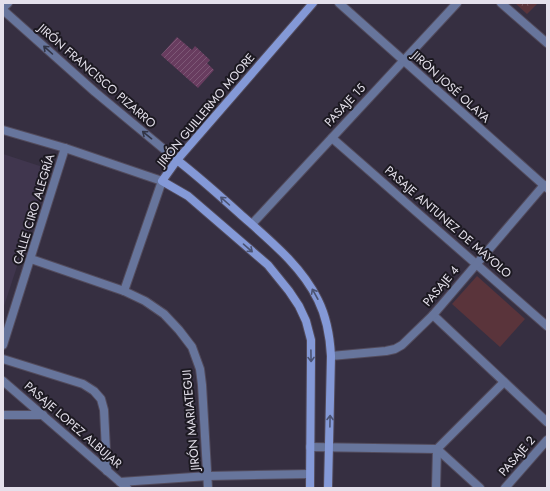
<svg xmlns="http://www.w3.org/2000/svg" width="550" height="491" font-family="Jost,sans-serif">
<style>
.built{fill:#40364e}
.park{fill:url(#park-crowns)}
.pitch{fill:#5a343b}
.building{fill:url(#building-hatch)}
.lines{fill:none;stroke-linecap:round;stroke-linejoin:round}
.minor-casing{stroke:#524b5c;stroke-width:10}
.tertiary-casing{stroke:#524b5c;stroke-width:10}
.secondary-casing{stroke:#524b5c;stroke-width:10}
.minor{stroke:#67759c;stroke-width:8}
.tertiary{stroke:#67759c;stroke-width:8}
.secondary{stroke:#8499d7;stroke-width:8}
.oneway{stroke:#323546}
.oneway2{stroke:#4b5373}
.labels{text-anchor:middle;stroke-width:4;stroke-linejoin:round;paint-order:stroke}
.street-label{font-size:12px;fill:#e4e0eb;stroke:#1c1921}
</style>
<defs>
<pattern id="park-crowns" width="20" height="18" patternUnits="userSpaceOnUse"><rect width="20" height="18" fill="#5a343b"/><path d="M2 6a3 3 0 1 1 6 0M12 15a3 3 0 1 1 6 0" fill="none" stroke="#725158"/></pattern>
<pattern id="building-hatch" width="6" height="6" patternUnits="userSpaceOnUse"><rect width="6" height="6" fill="#683c5f"/><path d="M-1 1l2-2M0 6l6-6M5 7l2-2" fill="none" stroke="#7d5876"/></pattern>
</defs>
<rect width="100%" height="100%" fill="#362f41"/>
<path class="built" d="M3 154 49 169 3 309Z"/>
<path class="park" d="M515 3H538L527 14Z"/>
<path class="pitch" d="M477 276 525 319 500 347 452 304Z"/>
<path class="building" d="M177 37 192 50 195 46 210 60 207 63 214 70 198 88 161 55Z"/>
<g class="lines">
<g class="minor-casing">
<g id="minor">
<path d="M501 3 547 43"/>
<path d="M3 8 8 3"/>
<path d="M3 130 65 148 162 181 124 291"/>
<path d="M332 138 547 326"/>
<path d="M252 224 457 3"/>
<path d="M31 259 124 291 145 301 164 314 179 330 192 347 200 369 202 385 208 488"/>
<path d="M433 315 547 422"/>
<path d="M3 345 65 148"/>
<path d="M331 356 386 351 395 349 402 345 433 315 544 185"/>
<path d="M3 359 83 384 94 391 101 399 104 410 107 471"/>
<path d="M3 381 127 488"/>
<path d="M3 415H43"/>
<path d="M310 447 437 449 504 382"/>
<path d="M437 449 480 488"/>
<path d="M120 482 208 476 310 474"/>
<path d="M436 488 437 449"/>
<path d="M505 488 547 440"/>
</g>
</g>
<g class="tertiary-casing">
<g id="tertiary">
<path d="M339 3 547 188"/>
<path d="M3 10 95 92 177 160"/>
</g>
</g>
<g class="secondary-casing">
<g id="secondary">
<path d="M177 160C199 177 219 195 239 213 268 239 301 265 318 300 327 318 330 337 331 356L328 488"/>
<path d="M310 488 311 357V340L306 321 299 306 289 291 268 265 188 196 162 181 177 160 313 3"/>
</g>
</g>
<use href="#minor" class="minor"/>
<use href="#tertiary" class="tertiary"/>
<use href="#secondary" class="secondary"/>
</g>
<defs><path id="oneway-shaft" d="M-6 0H5M1.5-3L5.5 0L1.5 3" fill="none" stroke-width="1.6" stroke-linecap="round" stroke-linejoin="round"/></defs>
<g class="oneway">
<use href="#oneway-shaft" transform="translate(48 50) rotate(-138)"/>
<use href="#oneway-shaft" transform="translate(147 135) rotate(-141)"/>
</g>
<g class="oneway2">
<use href="#oneway-shaft" transform="translate(225 201) rotate(-138)"/>
<use href="#oneway-shaft" transform="translate(248 248) rotate(41)"/>
<use href="#oneway-shaft" transform="translate(315 294) rotate(-119)"/>
<use href="#oneway-shaft" transform="translate(311 356) rotate(89)"/>
<use href="#oneway-shaft" transform="translate(330 421) rotate(-89)"/>
</g>
<g class="labels">
<g class="street-label">
<text transform="translate(97 76) rotate(41)" y="4">JIRÓN FRANCISCO PIZARRO</text>
<text transform="translate(451 87) rotate(42)" y="4">JIRÓN JOSÉ OLAYA</text>
<text transform="translate(345 105) rotate(-47)" y="4">PASAJE 15</text>
<text transform="translate(206 110) rotate(-50)" y="4">JIRÓN GUILLERMO MOORE</text>
<text transform="translate(34 209) rotate(-73)" y="4">CALLE CIRO ALEGRÍA</text>
<text transform="translate(448 222) rotate(41)" y="4">PASAJE ANTUNEZ DE MAYOLO</text>
<text transform="translate(441 286) rotate(-50)" y="4">PASAJE 4</text>
<text transform="translate(191 420) rotate(-95)" y="4">JIRÓN MARIATEGUI</text>
<text transform="translate(73 425) rotate(41)" y="4">PASAJE LOPEZ ALBUJAR</text>
<text transform="translate(517 456) rotate(-49)" y="4">PASAJE 2</text>
</g>
</g>
<rect width="550" height="491" fill="none" stroke="#e4e0eb" stroke-width="8"/>
</svg>
